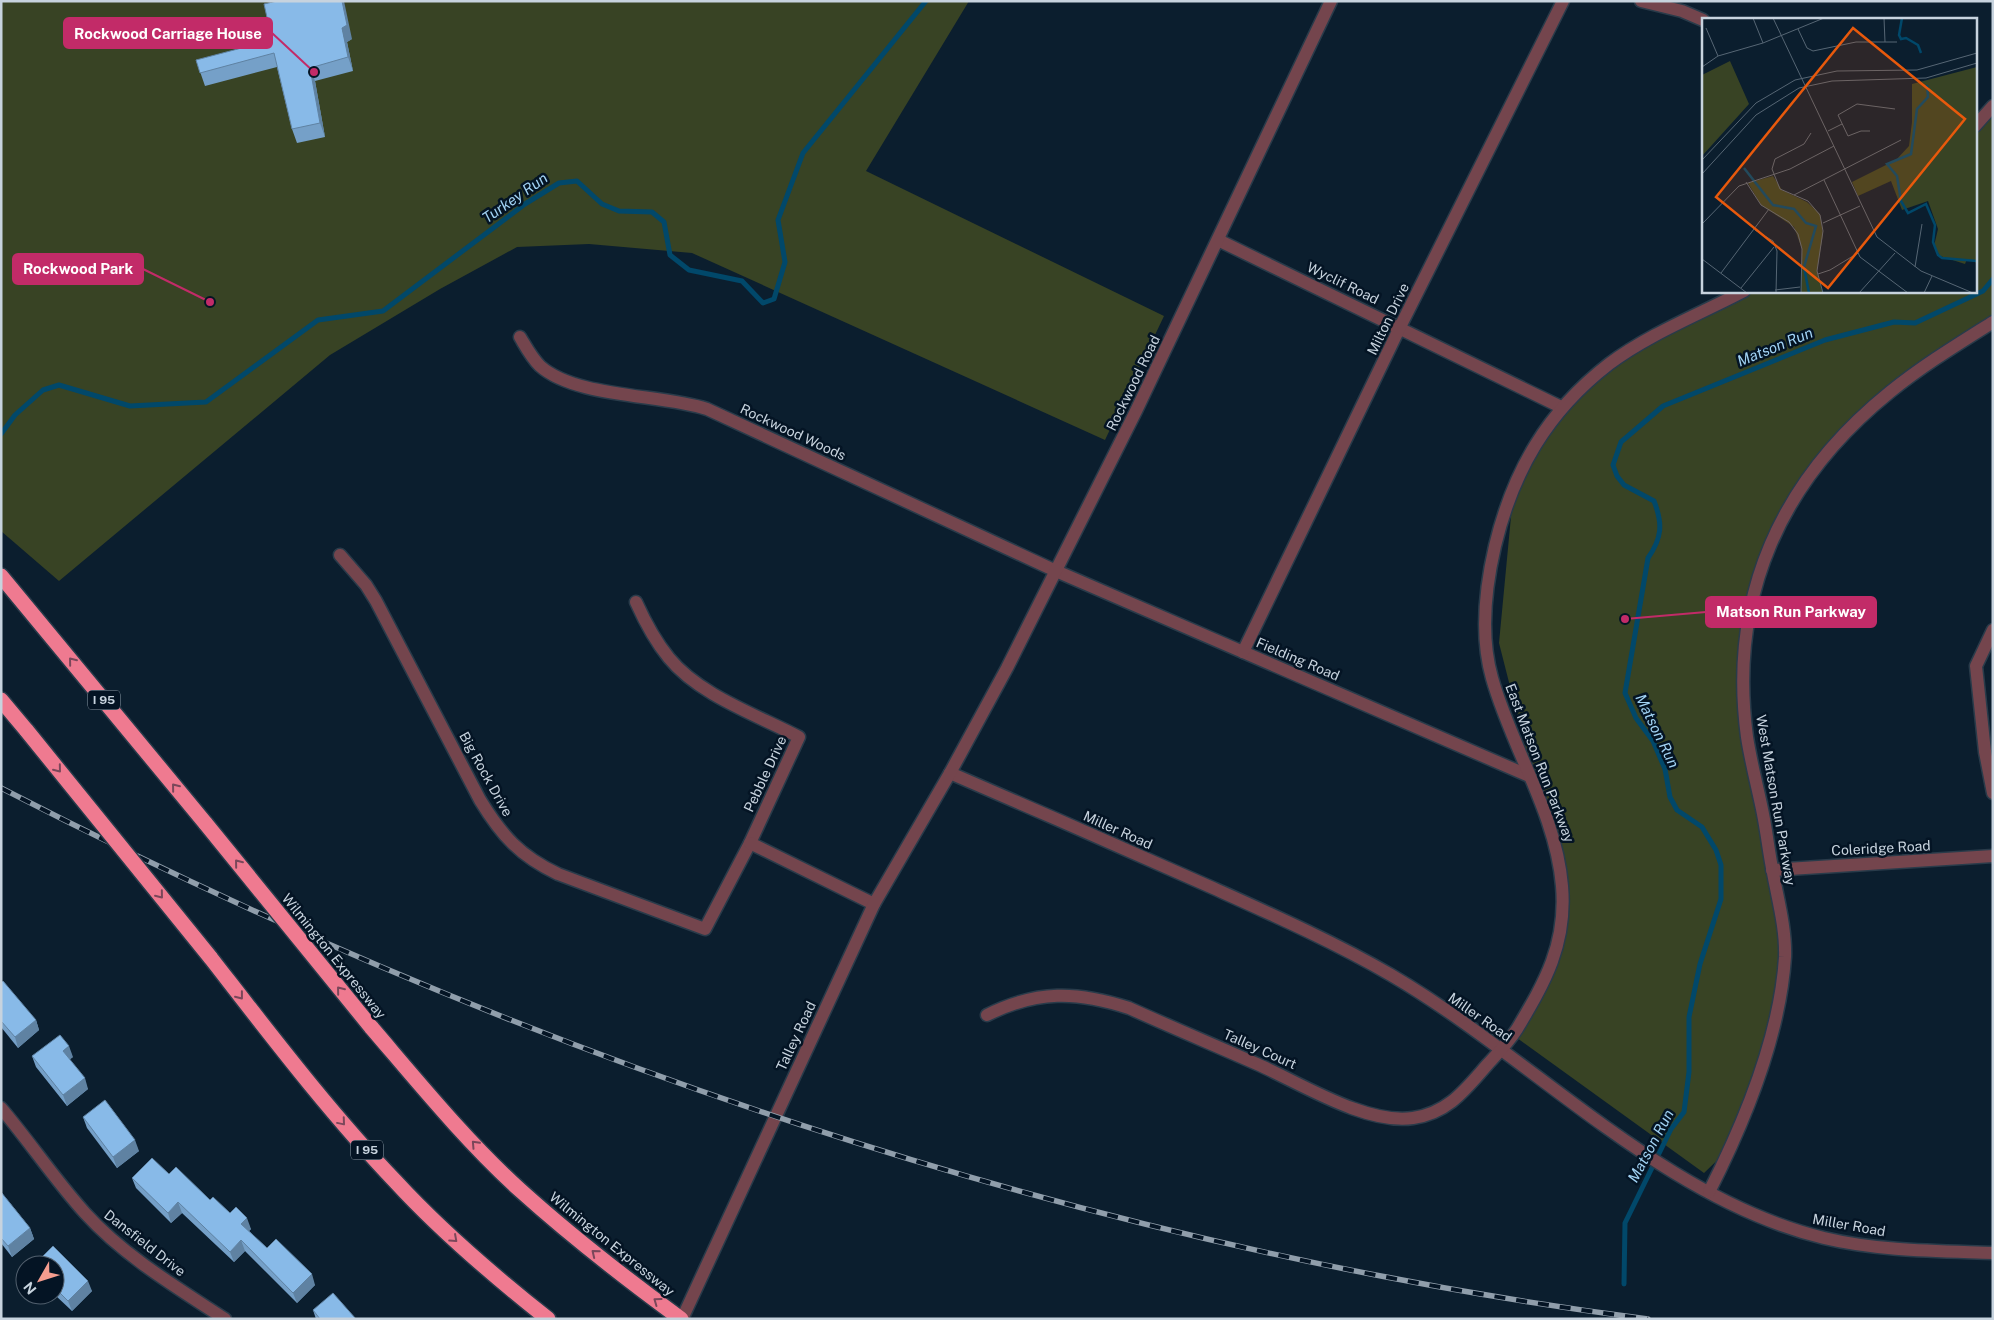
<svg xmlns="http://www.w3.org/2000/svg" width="1994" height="1320" font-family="'Public Sans',sans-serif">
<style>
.green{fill:#384324}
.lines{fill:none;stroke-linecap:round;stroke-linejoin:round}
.stream{stroke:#01486a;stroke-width:5}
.minor-casing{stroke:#293b4a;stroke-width:15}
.highway-casing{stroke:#293b4a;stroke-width:18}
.minor{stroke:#74454d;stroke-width:12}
.highway{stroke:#ef7a90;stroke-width:15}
.rail-casing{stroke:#909eab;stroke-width:5.5}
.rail{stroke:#041424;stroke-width:4;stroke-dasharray:11;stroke-linecap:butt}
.highway-bridge-casing{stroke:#293b4a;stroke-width:18;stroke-linecap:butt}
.highway-bridge{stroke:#ef7a90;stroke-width:15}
.wall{fill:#75a0c8}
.shaded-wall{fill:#5f82a2}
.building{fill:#88bae8;stroke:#5f82a2}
.oneway{stroke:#7a475a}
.labels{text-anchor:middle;stroke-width:5;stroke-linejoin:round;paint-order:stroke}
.shield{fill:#041424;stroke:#8c9aa6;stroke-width:1}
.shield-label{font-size:12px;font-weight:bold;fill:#c7d3de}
.street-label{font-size:14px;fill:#c7d3de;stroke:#041424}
.water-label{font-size:15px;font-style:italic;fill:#a1d2f3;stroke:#041424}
.inset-river{fill:none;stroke:#01486a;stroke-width:2.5}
.inset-road{fill:none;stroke:#566674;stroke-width:1}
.view{fill:#e8590c;fill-opacity:0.15;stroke:#e8590c;stroke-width:2.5}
.inset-edge{fill:none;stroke:#c7d3de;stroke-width:2.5}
.leader{fill:none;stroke:#c22b68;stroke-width:2}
.callout-dot{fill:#c22b68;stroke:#041424;stroke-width:2}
.callout{fill:#c22b68;stroke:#c22b68;stroke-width:2}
.callout-label{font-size:15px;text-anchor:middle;font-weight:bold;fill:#fff}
</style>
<rect width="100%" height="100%" fill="#0b1e2e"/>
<g class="green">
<path d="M1 1H969L866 171 1164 316 1105 440 692 253 589 244 517 247 440 289 330 355 59 581 1 531Z"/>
<path d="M1993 102V322L1864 414 1811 475 1752 595 1747 736 1785 955 1767 1049 1732 1146 1704 1173 1513 1035 1546 979 1562 891 1499 643 1514 485 1561 407 1641 345 1744 291H1975V123Z"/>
</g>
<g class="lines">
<g class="stream">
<path d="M1 434 15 415 43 390 59 385 130 406 206 402 318 320 383 311 525 204 559 183 577 181 602 204 619 211 652 212 664 222 670 255 689 270 742 281 763 303 774 299 785 262 778 220 803 153 926 1"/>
<path d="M1624 1284 1625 1223 1671 1129 1684 1112 1689 1072V1017L1700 964 1721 899V865L1716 850 1702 827 1677 810 1670 797 1665 769 1653 741 1636 718 1625 693 1648 558C1662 538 1663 524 1654 501L1624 485 1617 476 1613 465 1621 442 1663 406 1825 340 1894 322 1915 323 1983 291 1993 279"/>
</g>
<g class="minor-casing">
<g id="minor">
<path d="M1641 1 1682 11 1703 20"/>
<path d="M1975 126 1993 106"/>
<path d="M1218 240 1561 407"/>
<path d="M520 337C526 347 531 357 540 366 576 398 661 394 707 409L1056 571 1527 775"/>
<path d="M340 555 366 585 376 601 480 800C502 836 520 856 558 874L705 929 750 843 799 737C757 715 699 695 669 658 655 641 645 622 636 602"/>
<path d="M1993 630 1976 666 1985 752 1993 793"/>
<path d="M1243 652 1400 327 1563 1"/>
<path d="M950 773C1038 811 1125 849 1213 888 1273 915 1334 942 1391 975 1533 1058 1662 1199 1824 1238 1878 1251 1937 1251 1993 1253"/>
<path d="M750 843 874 904"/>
<path d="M1772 870 1993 856"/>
<path d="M987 1015C1037 990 1077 991 1129 1008 1171 1027 1214 1045 1257 1064 1300 1083 1366 1125 1413 1118 1448 1113 1465 1090 1487 1065 1497 1054 1508 1043 1517 1029 1545 982 1567 944 1562 886 1556 813 1512 749 1492 678 1480 636 1485 589 1495 546 1513 471 1547 412 1609 364 1649 334 1700 314 1744 291"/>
<path d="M1 1108C30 1142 55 1180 85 1213 124 1256 176 1287 225 1319"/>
<path d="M1709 1192C1745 1121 1780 1037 1785 957 1786 929 1778 900 1773 873 1769 854 1767 834 1763 814 1758 789 1751 763 1747 737 1728 596 1781 480 1890 392 1922 366 1958 344 1993 322"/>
<path d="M682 1319 874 904 950 773 1007 668 1136 411 1331 1"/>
</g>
</g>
<g class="highway-casing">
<g id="highway">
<path d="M1 576 206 824"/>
<path d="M1 700 27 731"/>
<path d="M210 957C270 1034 329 1112 396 1182 442 1232 495 1277 548 1319"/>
<path d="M371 1027C419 1083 466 1141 520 1190 571 1236 625 1278 681 1319"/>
</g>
</g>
<use href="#minor" class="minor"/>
<use href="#highway" class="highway"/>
<g class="rail-casing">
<path id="rail" d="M1 788C515 1053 1073 1245 1648 1319"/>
</g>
<use href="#rail" class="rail"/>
<g class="highway-bridge-casing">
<g id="highway-bridge">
<path d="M27 731 210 957"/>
<path d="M206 824 371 1027"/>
</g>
</g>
<use href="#highway-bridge" class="highway-bridge"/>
</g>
<g class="wall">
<path d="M352 39 347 42 353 71 315 81 325 137 297 143 292 129 277 67 205 86 196 60Z"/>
<path d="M1 983 36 1020 39 1030 18 1048 1 1027Z"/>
<path d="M32 1056 73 1057 69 1059 88 1089 67 1106 36 1067Z"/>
<path d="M83 1117 139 1151 117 1168 87 1128Z"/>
<path d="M169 1174 210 1200 251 1229 249 1231 267 1248 315 1285 297 1303 245 1251 234 1262 182 1213 171 1223 136 1188 132 1178Z"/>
<path d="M1 1192 30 1228 34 1239 12 1257 1 1243Z"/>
<path d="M55 1265 92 1291 72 1311 55 1295Z"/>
<path d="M313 1310 356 1319H316Z"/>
</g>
<g class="shaded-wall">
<path d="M342 1H344L352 39 347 42 353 71 348 57 342 28Z"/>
<path d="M310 68 315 81 325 137 320 123Z"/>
<path d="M36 1020 39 1030 18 1048 15 1037Z"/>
<path d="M69 1046 73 1057 67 1062 63 1051Z"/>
<path d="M85 1078 88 1089 67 1106 63 1095Z"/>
<path d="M135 1140 139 1151 117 1168 113 1157Z"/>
<path d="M178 1202 182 1213 171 1223 168 1213Z"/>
<path d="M247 1218 251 1229 245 1235 241 1224Z"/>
<path d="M30 1228 34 1239 12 1257 8 1246Z"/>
<path d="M241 1240 245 1251 234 1262 230 1252Z"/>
<path d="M312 1274 315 1285 297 1303 293 1293Z"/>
<path d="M88 1281 92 1291 72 1311 68 1301Z"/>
</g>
<g class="building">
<path d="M277 1H342L347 25 342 28 348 57 310 68 320 123 292 129 274 53 200 73 196 60 272 40 264 4Z"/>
<path d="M3 981 36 1020 15 1037 1 1021V983Z"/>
<path d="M60 1035 69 1046 63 1051 85 1078 63 1095 32 1056Z"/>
<path d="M105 1100 135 1140 113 1157 83 1117Z"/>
<path d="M152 1158 169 1174 176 1167 210 1200 213 1197 230 1213 236 1207 247 1218 241 1224 267 1248 276 1239 312 1274 293 1293 241 1240 230 1252 178 1202 168 1213 132 1178Z"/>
<path d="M1 1192 30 1228 8 1246 1 1238Z"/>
<path d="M53 1246 88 1281 68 1301 55 1288V1265H34Z"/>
<path d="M333 1293 356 1319H320L313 1310Z"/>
</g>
<defs><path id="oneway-chevron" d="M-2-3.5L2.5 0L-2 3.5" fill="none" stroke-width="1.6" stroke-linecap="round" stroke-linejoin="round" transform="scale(1.25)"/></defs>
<g class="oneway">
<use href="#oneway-chevron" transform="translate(72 661) rotate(-129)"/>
<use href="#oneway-chevron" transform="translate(58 769) rotate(51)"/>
<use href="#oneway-chevron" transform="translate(175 787) rotate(-129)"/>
<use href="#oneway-chevron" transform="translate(238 863) rotate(-129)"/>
<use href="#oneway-chevron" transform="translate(160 895) rotate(51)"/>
<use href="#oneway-chevron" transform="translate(340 990) rotate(-129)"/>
<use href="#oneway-chevron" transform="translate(240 996) rotate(52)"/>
<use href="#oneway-chevron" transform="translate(342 1122) rotate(50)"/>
<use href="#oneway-chevron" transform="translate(475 1144) rotate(-133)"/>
<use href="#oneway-chevron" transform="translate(454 1239) rotate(42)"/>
<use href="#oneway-chevron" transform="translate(595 1253) rotate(-141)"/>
<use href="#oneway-chevron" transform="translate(657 1301) rotate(-144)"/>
</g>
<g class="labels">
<g class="shield">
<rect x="88" y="690.5" width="32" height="19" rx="4"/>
<rect x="351" y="1140.5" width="32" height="19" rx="4"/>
</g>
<g class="shield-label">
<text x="104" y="704">I 95</text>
<text x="367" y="1154">I 95</text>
</g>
<g class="street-label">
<text transform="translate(1343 283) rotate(26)" y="5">Wyclif Road</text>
<text transform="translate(1388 319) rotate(-64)" y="5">Milton Drive</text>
<text transform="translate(1133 383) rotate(-64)" y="5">Rockwood Road</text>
<text transform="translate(793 432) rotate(25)" y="5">Rockwood Woods</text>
<text transform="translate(1298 659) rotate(23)" y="5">Fielding Road</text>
<text transform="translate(1540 763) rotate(69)" y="5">East Matson Run Parkway</text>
<text transform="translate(486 774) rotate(61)" y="5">Big Rock Drive</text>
<text transform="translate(765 774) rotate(-65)" y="5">Pebble Drive</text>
<text transform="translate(1776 800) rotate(80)" y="5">West Matson Run Parkway</text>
<text transform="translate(1118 830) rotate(24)" y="5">Miller Road</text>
<text transform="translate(1881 848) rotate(-3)" y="5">Coleridge Road</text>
<text transform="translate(334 956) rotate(51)" y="5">Wilmington Expressway</text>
<text transform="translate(1480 1017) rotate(35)" y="5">Miller Road</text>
<text transform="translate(796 1036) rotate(-65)" y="5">Talley Road</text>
<text transform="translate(1260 1049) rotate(24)" y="5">Talley Court</text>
<text transform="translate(1849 1225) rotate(10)" y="5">Miller Road</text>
<text transform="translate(145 1243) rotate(38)" y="5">Dansfield Drive</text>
<text transform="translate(612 1244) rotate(39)" y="5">Wilmington Expressway</text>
</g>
<g class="water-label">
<text transform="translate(515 198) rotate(-35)" y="5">Turkey Run</text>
<text transform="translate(1775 347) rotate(-22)" y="5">Matson Run</text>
<text transform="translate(1657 731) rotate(64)" y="5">Matson Run</text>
<text transform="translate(1651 1146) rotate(-62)" y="5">Matson Run</text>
</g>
</g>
<g transform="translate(1702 18)">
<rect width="275" height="275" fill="#0b1e2e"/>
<path d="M28 43 47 86 0 138V57ZM275 49V245L265 241 263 246 238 238 232 228 236 211 226 183 200 192 189 163 156 178 150 164 194 142 207 128 210 104V66ZM71 158 80 172 105 184 118 196 121 216 115 253 121 275H99L100 231 92 209 59 187 46 165Z" fill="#384324"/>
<path class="inset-river" d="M200 0 197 17 199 21 204 20 216 27 219 35M225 67 226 79 215 91 209 136 185 146 195 158 199 183 206 195 224 186 233 207 231 224 236 237 240 240 275 243M42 150 71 187 92 191 104 205 114 208 102 249 107 275"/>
<path class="inset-road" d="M51 0 61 25M71 0 175 219 219 253 271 275M182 0 183 24M4 10 16 38M96 11 105 30 111 33 154 24H195M0 49 16 38 61 25 122 0M126 113 140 106M168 113H159L146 118 136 97 155 86 193 91M109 115 102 126 73 141 70 151 78 171 106 183 118 197 121 213 115 253 121 275M0 142 54 85 93 62 135 53 215 52 275 35M0 156 54 97 97 70 130 63 224 60 275 45M122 162 158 239 206 275M44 164 59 187 87 204 96 216 100 231 99 275M92 177 199 122M121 205 158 188M0 206 37 168 88 151 132 128M53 212 71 223 75 233 74 275M0 241 45 275M213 249 220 206M19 255 67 191M116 256 128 252 156 235M39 270 72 229M73 272 98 269M157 275 193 235M222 275 230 258"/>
<path class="view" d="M151 10 263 101 126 270 14 179Z"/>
<rect width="275" height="275" class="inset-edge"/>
</g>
<path class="leader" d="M314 72L272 33M210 302L143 269M1625 619L1706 612"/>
<g class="callout-dot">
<circle cx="314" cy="72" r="5"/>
<circle cx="210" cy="302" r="5"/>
<circle cx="1625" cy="619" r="5"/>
</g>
<g class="callout">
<rect x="64" y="18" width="208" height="30" rx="5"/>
<rect x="13" y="254" width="130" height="30" rx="5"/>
<rect x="1706" y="597" width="170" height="30" rx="5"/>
</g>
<g class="callout-label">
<text x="168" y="39">Rockwood Carriage House</text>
<text x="78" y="274">Rockwood Park</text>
<text x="1791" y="617">Matson Run Parkway</text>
</g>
<rect width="1994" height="1320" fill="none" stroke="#c7d3de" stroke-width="5"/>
<g transform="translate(40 1280) rotate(231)"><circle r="24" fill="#041424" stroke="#52606e"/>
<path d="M0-4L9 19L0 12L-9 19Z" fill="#f59d8f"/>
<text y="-8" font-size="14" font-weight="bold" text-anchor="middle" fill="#c7d3de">N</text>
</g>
</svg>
